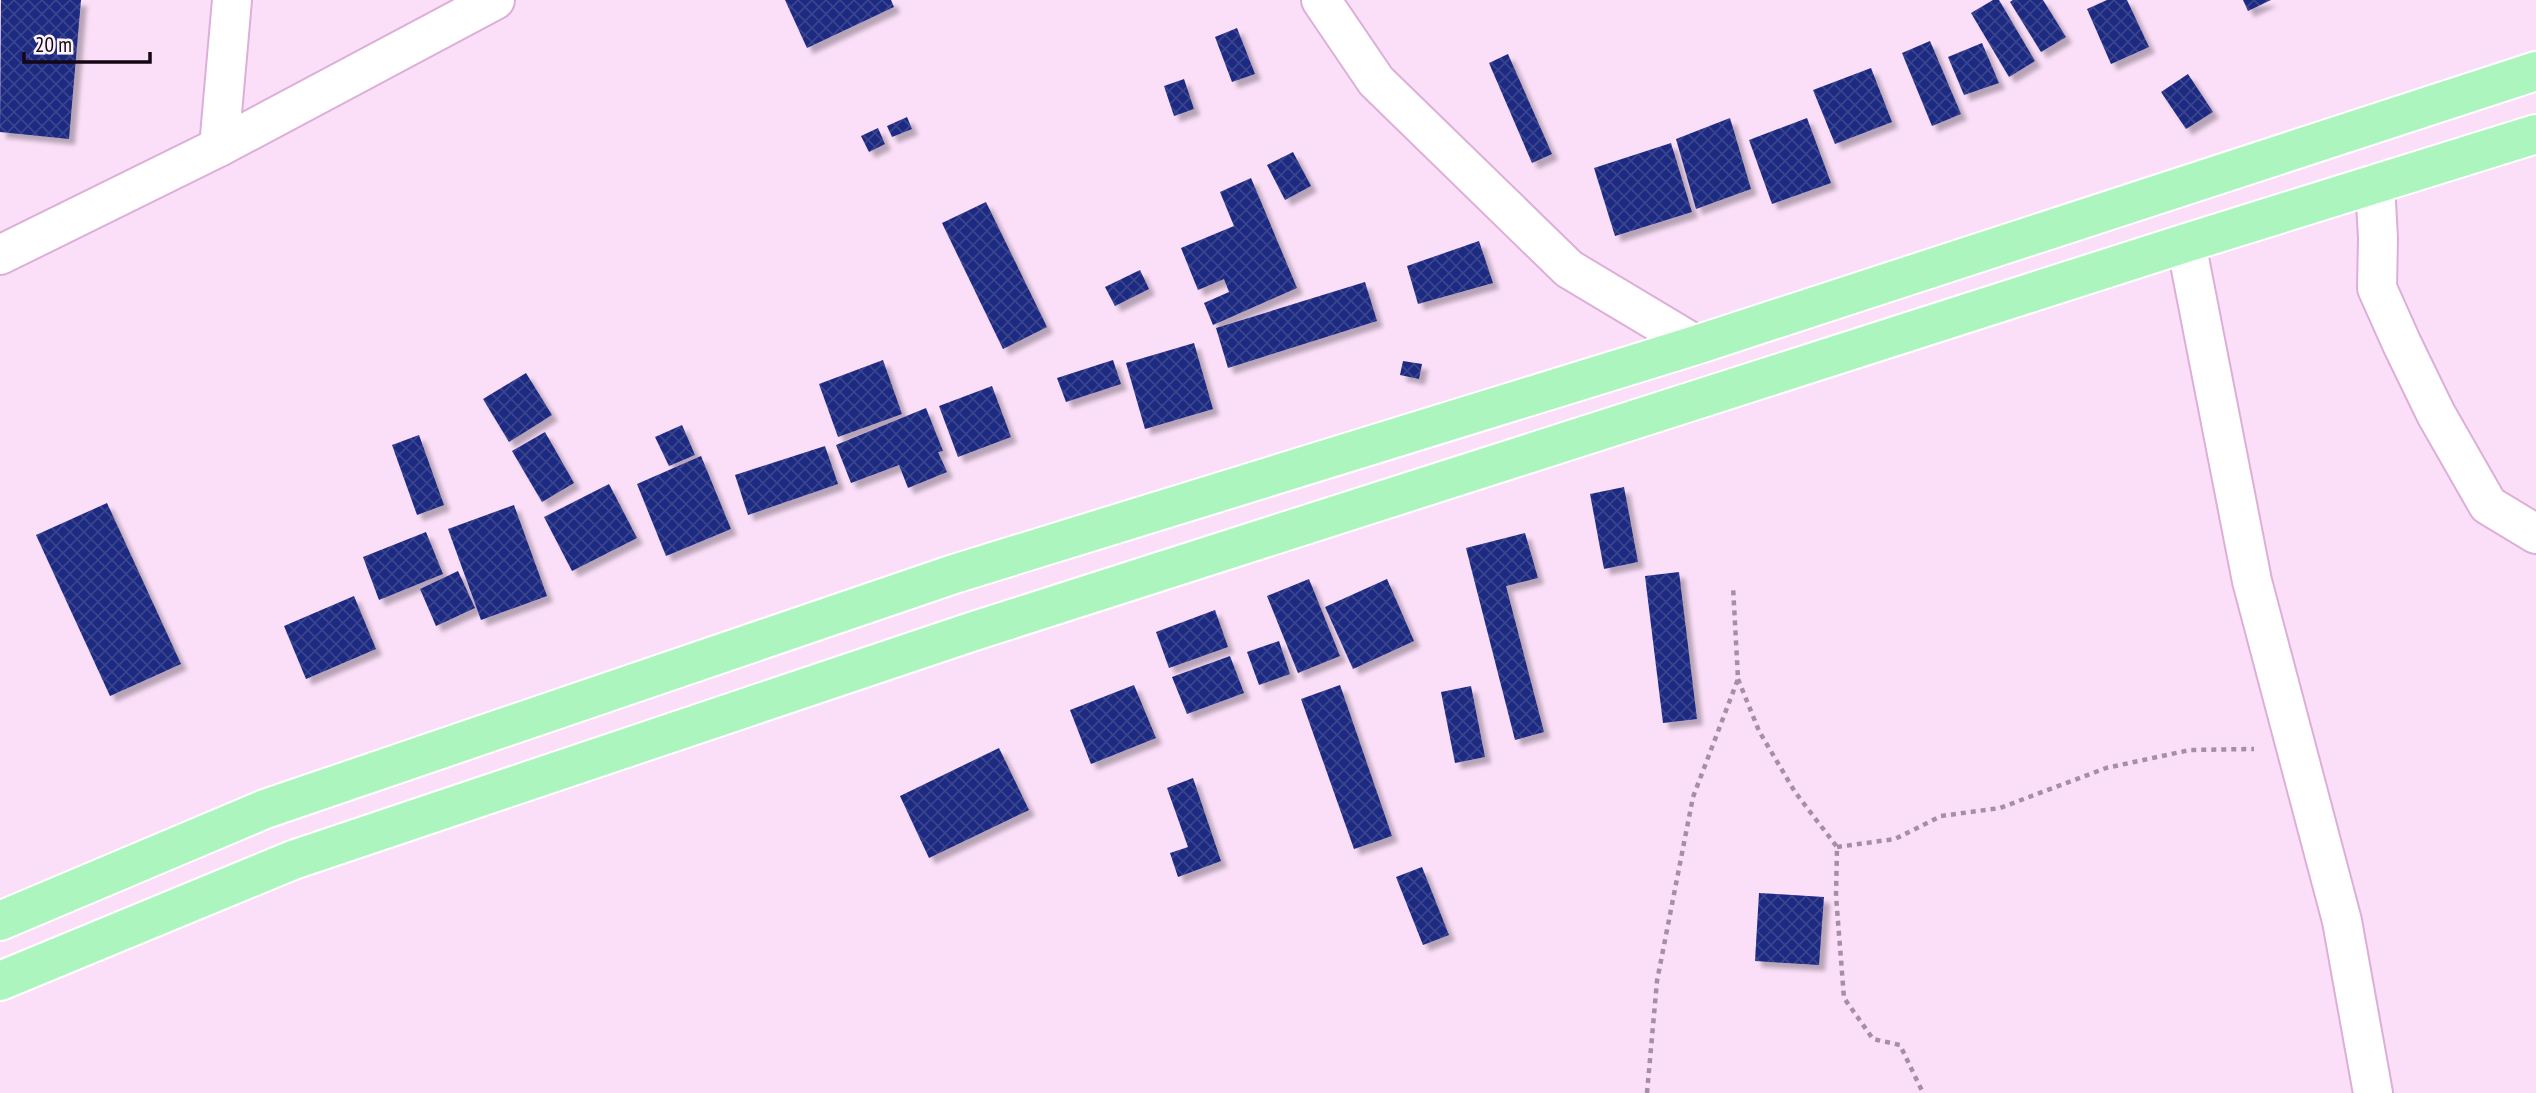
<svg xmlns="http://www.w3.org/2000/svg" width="2536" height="1093" font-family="'PT Sans Narrow',sans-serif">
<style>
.building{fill:url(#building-cross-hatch);filter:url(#shadow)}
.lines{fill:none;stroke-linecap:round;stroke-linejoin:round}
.minor-casing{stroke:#ddafd8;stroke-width:42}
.major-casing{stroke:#fff;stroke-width:42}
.path{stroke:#a68fa4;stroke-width:4.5;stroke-dasharray:5 5;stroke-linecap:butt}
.minor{stroke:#fff;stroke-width:38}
.major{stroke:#adf5bf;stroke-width:38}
</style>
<defs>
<pattern id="building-cross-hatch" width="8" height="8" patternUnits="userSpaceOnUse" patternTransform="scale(1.75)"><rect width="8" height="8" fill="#1c2982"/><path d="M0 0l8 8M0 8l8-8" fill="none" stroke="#3b458d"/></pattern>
<filter id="shadow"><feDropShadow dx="6" dy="6" stdDeviation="2" flood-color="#0004"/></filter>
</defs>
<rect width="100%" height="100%" fill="#fbdff8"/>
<g class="building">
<path d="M1 0H81L69 139 0 132Z"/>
<path d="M785 0H891L894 7 807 48Z"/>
<path d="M1993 0H1999L2035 61 2009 77 1971 13Z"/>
<path d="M2013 0H2043L2066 37 2041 52 2010 2Z"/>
<path d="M2107 0H2127L2149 47 2111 64 2087 9Z"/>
<path d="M2243 0H2271L2248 11Z"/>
<path d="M1237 28 1255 74 1232 82 1215 37Z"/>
<path d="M1930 41 1961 114 1932 126 1902 53Z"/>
<path d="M1982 43 1999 83 1964 95 1948 57Z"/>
<path d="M1508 54 1552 154 1532 163 1489 63Z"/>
<path d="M1871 68 1892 122 1835 144 1813 90Z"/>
<path d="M2188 74 2213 112 2186 129 2161 92Z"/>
<path d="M1184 79 1194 109 1174 116 1164 86Z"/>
<path d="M907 117 912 129 892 137 887 126Z"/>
<path d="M1730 118 1751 189 1696 209 1676 139Z"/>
<path d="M1807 118 1831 183 1772 204 1749 140Z"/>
<path d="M878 128 885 144 869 152 861 136Z"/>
<path d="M1671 143 1692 212 1615 236 1594 168Z"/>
<path d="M1293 152 1311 186 1285 200 1267 165Z"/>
<path d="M1251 178 1297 288 1213 325 1204 303 1229 292 1224 279 1198 290 1181 248 1234 226 1220 192Z"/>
<path d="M986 202 1047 327 1003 349 942 223Z"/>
<path d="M1479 241 1493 283 1418 304 1407 266Z"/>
<path d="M1140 270 1149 289 1115 306 1105 287Z"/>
<path d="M1365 282 1377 321 1228 368 1216 328Z"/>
<path d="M1194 343 1213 409 1145 429 1126 363Z"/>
<path d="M883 360 902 414 838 437 819 384Z"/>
<path d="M1113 360 1121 384 1066 402 1057 378Z"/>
<path d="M1403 361 1422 364 1419 379 1400 375Z"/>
<path d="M526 373 552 415 509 442 483 399Z"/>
<path d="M992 386 1011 437 958 457 939 406Z"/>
<path d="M926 408 943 451 938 452 947 472 908 488 899 465 851 483 836 445Z"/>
<path d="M682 425 695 455 669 466 655 437Z"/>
<path d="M545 432 574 483 542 502 512 451Z"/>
<path d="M419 435 444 505 417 515 392 445Z"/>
<path d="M825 446 838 484 748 515 735 475Z"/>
<path d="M701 456 731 529 666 556 637 484Z"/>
<path d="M609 484 637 538 572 571 544 517Z"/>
<path d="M1624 487 1638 562 1604 569 1590 494Z"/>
<path d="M107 503 181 664 110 696 36 535Z"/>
<path d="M514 505 547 596 481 620 448 529Z"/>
<path d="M426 532 443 574 379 600 363 557Z"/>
<path d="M1525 533 1538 578 1506 586 1544 732 1515 740 1466 548Z"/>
<path d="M458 571 475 608 436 626 420 589Z"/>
<path d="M1679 572 1697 719 1663 723 1645 576Z"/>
<path d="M1309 579 1340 656 1298 673 1267 596Z"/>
<path d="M1387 579 1414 641 1353 669 1325 607Z"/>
<path d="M354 596 376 649 306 679 284 626Z"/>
<path d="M1215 610 1228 647 1169 668 1156 632Z"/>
<path d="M1279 641 1290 674 1259 685 1247 652Z"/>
<path d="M1230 656 1244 693 1187 714 1172 677Z"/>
<path d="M1134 685 1156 738 1091 764 1070 710Z"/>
<path d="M1340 685 1392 836 1354 849 1301 699Z"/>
<path d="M1471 686 1485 757 1455 763 1441 692Z"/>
<path d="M999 748 1029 810 929 858 900 796Z"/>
<path d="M1193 778 1221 861 1178 877 1170 853 1188 847 1167 788Z"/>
<path d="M1422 867 1449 935 1423 945 1396 877Z"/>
<path d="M1759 893 1824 897 1819 965 1755 961Z"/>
</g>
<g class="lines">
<g class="minor-casing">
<g id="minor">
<path d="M1321 0 1376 81 1569 269 1696 345"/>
<path d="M219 147 232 0"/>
<path d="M2375 184 2378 238 2377 288 2402 344 2436 414 2488 505 2536 534"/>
<path d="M2186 243 2252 581 2342 921 2373 1093"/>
<path d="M0 255 219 147 495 0"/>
</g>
</g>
<g class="major-casing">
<g id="major">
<path d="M0 921 265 809 954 574 1696 345 2536 71"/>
<path d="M0 981 293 860 968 633 2186 243 2536 134"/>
</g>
</g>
<g class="path">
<path d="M1738 679 1759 731 1795 792 1837 847 1836 896 1844 998 1873 1039 1900 1045 1923 1093"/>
<path d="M1837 847 1895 839 1941 816 2000 808 2106 768 2190 750 2254 749"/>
<path d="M1647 1093 1657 981 1693 797 1738 679 1733 586"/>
</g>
<use href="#minor" class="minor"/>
<use href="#major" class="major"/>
</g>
<path d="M24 52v10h126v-10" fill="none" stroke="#150614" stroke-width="3.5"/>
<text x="35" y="52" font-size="21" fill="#150614" stroke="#fcf3fb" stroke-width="5" paint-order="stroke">20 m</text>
</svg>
